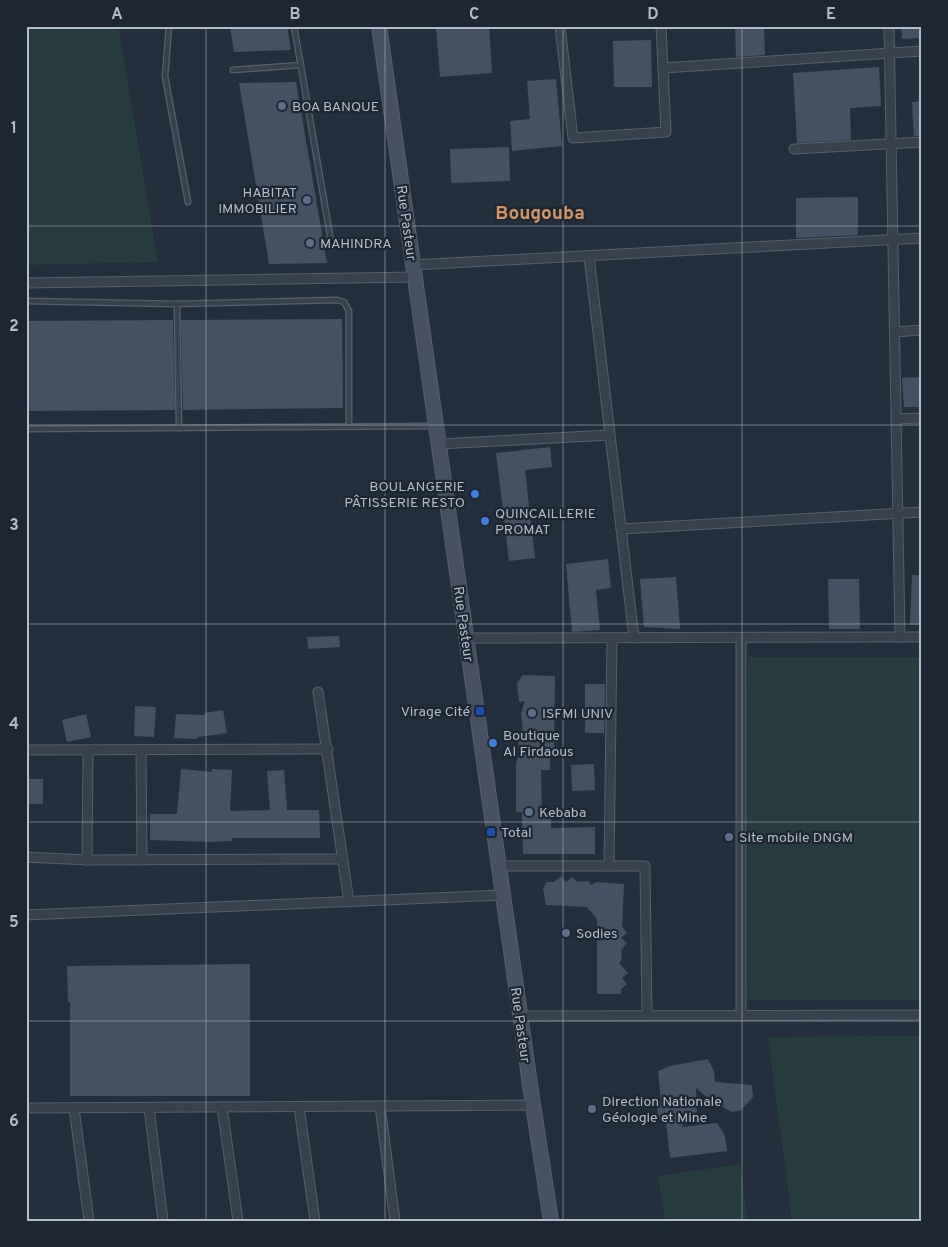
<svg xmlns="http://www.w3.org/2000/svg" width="948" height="1247" font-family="Overpass,sans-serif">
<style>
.green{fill:#263c3f}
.building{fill:#455162}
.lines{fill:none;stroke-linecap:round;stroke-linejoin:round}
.lane-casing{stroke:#565f6c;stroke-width:7}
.street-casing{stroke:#565f6c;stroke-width:11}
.secondary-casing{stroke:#565f6c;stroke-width:16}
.lane{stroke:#38414e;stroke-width:4.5}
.street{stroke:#38414e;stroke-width:9}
.secondary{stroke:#465061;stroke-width:14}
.grid{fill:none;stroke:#b4bcc9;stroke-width:1;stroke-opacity:0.55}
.service-dot{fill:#5c6f8a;stroke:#1d2633;stroke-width:2}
.shop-dot{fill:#3f7fe0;stroke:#1d2633;stroke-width:2}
.transit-dot{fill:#1a4fb4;stroke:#1d2633;stroke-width:2}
.labels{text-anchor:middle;stroke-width:4.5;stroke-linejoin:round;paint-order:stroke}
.poi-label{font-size:14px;fill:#b4bcc9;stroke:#1d2633;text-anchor:start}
.street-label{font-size:14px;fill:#b4bcc9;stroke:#1d2633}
.district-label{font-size:19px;font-weight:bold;fill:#d59563;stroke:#1d2633}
.neatline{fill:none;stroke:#b4bcc9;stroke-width:2}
.grid-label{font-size:16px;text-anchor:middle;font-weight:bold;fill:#b4bcc9}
</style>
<rect width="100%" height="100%" fill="#242f3e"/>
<g class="green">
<path d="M26 26H118L158 262 26 265Z"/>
<path d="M748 657H922V1000H747Z"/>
<path d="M922 1036V1221H792L768 1037Z"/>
<path d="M740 1164 748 1221H665L658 1176Z"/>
</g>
<g class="building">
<path d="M230 26H287L291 50 234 52Z"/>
<path d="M436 26H489L492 73 440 77Z"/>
<path d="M735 26H764L765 55 736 57Z"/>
<path d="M901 26H919L920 38 902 39Z"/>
<path d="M651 40 652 87H614L613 41Z"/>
<path d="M879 67 881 106 850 108 851 140 797 143 793 73Z"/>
<path d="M556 79 562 146 512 151 510 121 530 119 527 81Z"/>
<path d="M296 82 327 263 269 264 239 83Z"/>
<path d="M922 101V136H914L912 102Z"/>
<path d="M509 147 510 181 451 183 450 149Z"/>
<path d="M858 197V235L796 238V198Z"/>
<path d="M342 319 343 408 183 410 181 320Z"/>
<path d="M173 320 175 410 26 411V321Z"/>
<path d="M922 377V407H904L902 378Z"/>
<path d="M550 447 552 467 525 470 535 558 509 561 496 453Z"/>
<path d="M608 559 611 588 596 590 600 630 572 632 566 564Z"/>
<path d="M912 575H922V625H910Z"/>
<path d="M676 577 680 629 644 627 640 579Z"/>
<path d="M828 579H859L860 629H829Z"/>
<path d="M339 636 340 647 308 649 307 637Z"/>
<path d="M523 675 555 676 554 757 550 758V770H541L542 817H551V828L595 827V854H523L522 812H516V763L519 756 518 733 523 732 521 713 525 701 519 702 517 683Z"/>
<path d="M585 684H605L604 733H585Z"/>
<path d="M135 706 156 707 154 737 134 736Z"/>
<path d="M223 710 227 733 198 737V739L174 738 176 714 205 715V713Z"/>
<path d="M86 714 91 737 67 742 62 720Z"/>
<path d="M594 764 595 790 572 791 571 765Z"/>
<path d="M181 769 212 772V769L232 770 230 811 270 810 267 771 284 770 287 810H319L320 838H232V841L209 842 150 840V814H177Z"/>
<rect x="26" y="779" width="17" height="25"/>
<path d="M561 876 566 882 572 877 577 882 588 881 591 885 596 882 624 884 622 926 627 933 621 938 627 943 621 950 622 959 619 963 628 973 622 978 627 984 621 989V994H597V919L587 907 546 905 543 889 547 882H554Z"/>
<path d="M250 964V1096H70V1002H68L67 966Z"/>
<path d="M708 1059 714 1071 715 1082 752 1085 753 1097 741 1110 732 1112 710 1100 696 1088 697 1111 681 1127 717 1123 725 1136 727 1151 670 1158 666 1123 659 1119 657 1106 661 1101 658 1071 670 1066Z"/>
</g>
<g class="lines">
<g class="lane-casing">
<g id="lane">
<path d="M169 26 165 76 188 202"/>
<path d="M294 26 332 247"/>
<path d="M233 70 301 65"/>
<path d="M26 301 177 304 337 300 344 302 349 311V426"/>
<path d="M177 304 179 428"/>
<path d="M26 429 434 426"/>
</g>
</g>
<g class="street-casing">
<g id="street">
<path d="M560 26 573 138 666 132 661 26"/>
<path d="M889 26 900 637"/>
<path d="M663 68 922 51"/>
<path d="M794 149 922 142"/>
<path d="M589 256 634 638"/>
<path d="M413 265 922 238"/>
<path d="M26 283 415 277"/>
<path d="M895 332 922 330"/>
<path d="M896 419 922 418"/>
<path d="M439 444 610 435"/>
<path d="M621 529 922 512"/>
<path d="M466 638 922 637"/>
<path d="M741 638V1015"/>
<path d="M318 692 349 902"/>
<path d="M26 750 328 749"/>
<path d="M141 750 142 860"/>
<path d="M26 857 87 860 342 859"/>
<path d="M87 860 88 750"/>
<path d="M499 866H645L647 1015"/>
<path d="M609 866 612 638"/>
<path d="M26 915 503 895"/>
<path d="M520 1016 922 1015"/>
<path d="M380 1106 395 1221"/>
<path d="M222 1107 238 1221"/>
<path d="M299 1107 315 1221"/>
<path d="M26 1108 533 1105"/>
<path d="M74 1108 89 1221"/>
<path d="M149 1108 163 1221"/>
</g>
</g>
<g class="secondary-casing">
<path id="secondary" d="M379 26 533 1105 551 1221"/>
</g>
<use href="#lane" class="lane"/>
<use href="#street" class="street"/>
<use href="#secondary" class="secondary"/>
</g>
<path class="grid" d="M206 26V1221M385 26V1221M563 26V1221M742 26V1221M26 226H922M26 425H922M26 624H922M26 822H922M26 1021H922"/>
<g class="service-dot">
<circle cx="282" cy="106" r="5"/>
<circle cx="307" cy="200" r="5"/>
<circle cx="310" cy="243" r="5"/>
<circle cx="532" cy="713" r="5"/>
<circle cx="529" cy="812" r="5"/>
<circle cx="729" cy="837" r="5"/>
<circle cx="566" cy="933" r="5"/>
<circle cx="592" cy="1109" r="5"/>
</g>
<g class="shop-dot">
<circle cx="475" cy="494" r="5"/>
<circle cx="485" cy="521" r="5"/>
<circle cx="493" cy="743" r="5"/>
</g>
<g class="transit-dot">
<rect x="475" y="706" width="10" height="10" rx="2.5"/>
<rect x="486" y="827" width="10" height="10" rx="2.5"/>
</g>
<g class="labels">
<g class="poi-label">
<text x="292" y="111">BOA BANQUE</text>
<text x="297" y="197" text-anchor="end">HABITAT<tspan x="297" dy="16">IMMOBILIER</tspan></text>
<text x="320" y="248">MAHINDRA</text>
<text x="465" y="491" text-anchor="end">BOULANGERIE<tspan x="465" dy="16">PÂTISSERIE RESTO</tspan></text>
<text x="495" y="518">QUINCAILLERIE<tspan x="495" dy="16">PROMAT</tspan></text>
<text x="470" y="716" text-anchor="end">Virage Cité</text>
<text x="542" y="718">ISFMI UNIV</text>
<text x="503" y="740">Boutique<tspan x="503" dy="16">Al Firdaous</tspan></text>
<text x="539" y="817">Kebaba</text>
<text x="501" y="837">Total</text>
<text x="739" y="842">Site mobile DNGM</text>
<text x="576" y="938">Sodies</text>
<text x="602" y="1106">Direction Nationale<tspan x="602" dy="16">Géologie et Mine</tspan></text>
</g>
<g class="street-label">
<text transform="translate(407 223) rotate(82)" y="5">Rue Pasteur</text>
<text transform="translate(464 624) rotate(82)" y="5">Rue Pasteur</text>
<text transform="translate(521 1025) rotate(82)" y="5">Rue Pasteur</text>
</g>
<g class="district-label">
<text x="540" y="219">Bougouba</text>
</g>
</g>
<rect width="948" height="1247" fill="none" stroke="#1d2633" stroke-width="55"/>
<rect x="28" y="28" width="892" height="1192" class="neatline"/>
<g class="grid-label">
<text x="117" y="19">A</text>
<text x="295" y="19">B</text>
<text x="474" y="19">C</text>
<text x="653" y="19">D</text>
<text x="831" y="19">E</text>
<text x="14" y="133">1</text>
<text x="14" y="331">2</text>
<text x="14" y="530">3</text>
<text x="14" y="729">4</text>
<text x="14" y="927">5</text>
<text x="14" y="1126">6</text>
</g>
</svg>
